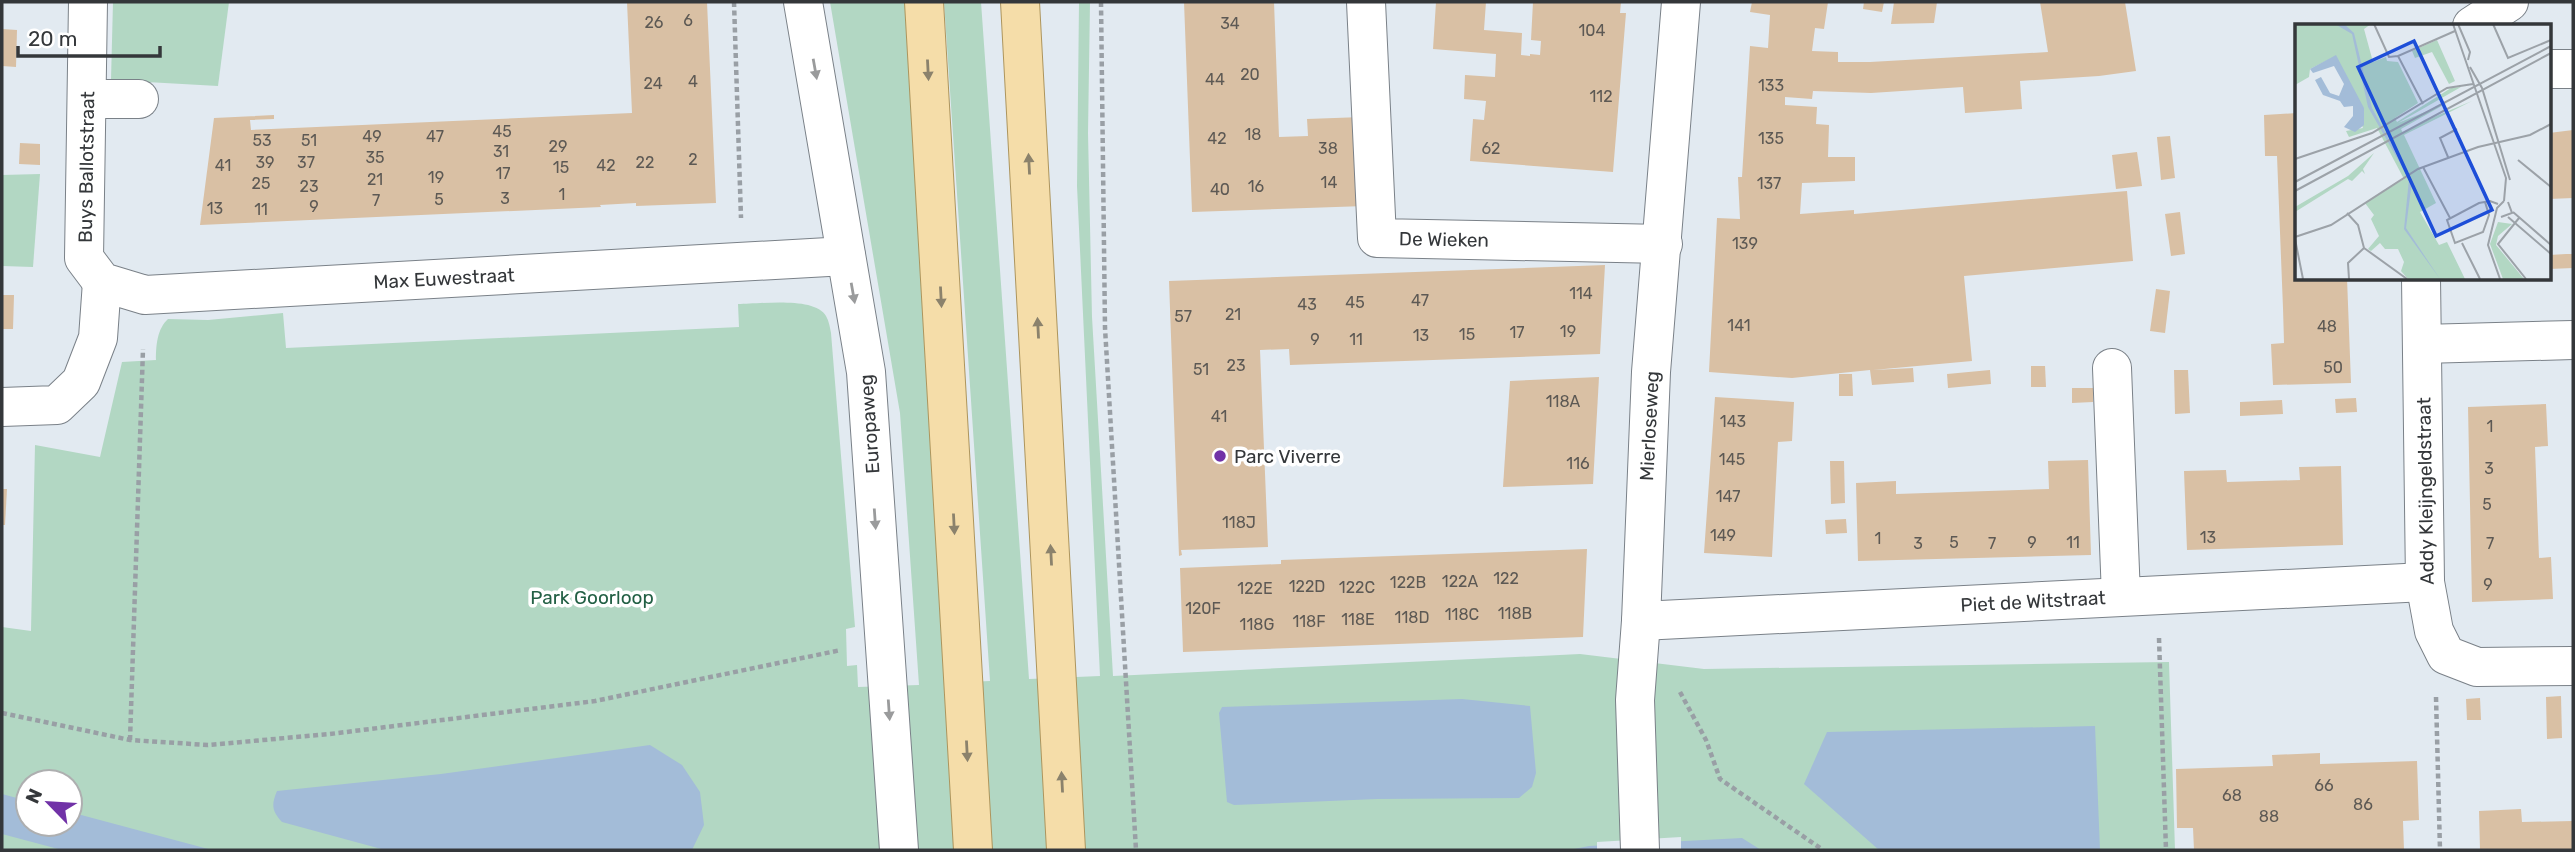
<svg xmlns="http://www.w3.org/2000/svg" width="2575" height="852" font-family="Rubik,sans-serif">
<style>
.green{fill:#b2d7c3;fill-rule:evenodd}
.water{fill:#a3bcd8}
.pier{fill:#e2eaf1}
.building{fill:#d9c0a4}
.lines{fill:none;stroke-linecap:round;stroke-linejoin:round}
.minor-casing{stroke:#7a8188;stroke-width:40}
.major-casing{stroke:#ad955d;stroke-width:40}
.path{stroke:#999fa5;stroke-width:4.5;stroke-dasharray:5 3.5;stroke-linecap:butt}
.minor{stroke:#fff;stroke-width:38}
.major{stroke:#f5dda9;stroke-width:38}
.oneway{fill:#9a9b9c}
.oneway2{fill:#8b826c}
.poi-dot{fill:#7132a7;stroke:#fff;stroke-width:2.5}
.labels{text-anchor:middle;stroke-width:7;stroke-linejoin:round;paint-order:stroke}
.number-label{font-size:16px;fill:#5d5954}
.street-label{font-size:19px;fill:#34373a;stroke:#fff}
.poi-label{font-size:19px;fill:#34373a;stroke:#fff;text-anchor:start}
.park-label{font-size:19px;fill:#236045;stroke:#fff}
.inset-road{fill:none;stroke:#9ca2a8;stroke-width:2}
.view{fill:#1d4ed8;fill-opacity:0.15;stroke:#1d4ed8;stroke-width:3.5}
.inset-edge{fill:none;stroke:#34373a;stroke-width:3.5}
</style>
<rect width="100%" height="100%" fill="#e2eaf1"/>
<g class="green">
<path d="M113 2H229L218 86 111 80Z"/>
<path d="M830 2H906L945 683 990 681 944 2H981L1029 679 1100 676 1077 186 1079 2H1090L1088 133 1092 317 1113 676 1580 654 1704 669 2169 662 2175 850H2V627L31 631 35 445 100 457 122 362 156 360C156 346 157 329 168 319L208 320 283 313 286 348 739 327 738 304C759 304 815 296 826 316 829 321 830 328 831 333L855 627 846 629 847 666 857 665 858 687 919 685 900 413ZM28 782H70V824H28Z"/>
<path d="M40 174 33 267 2 266V175Z"/>
</g>
<g class="water">
<path d="M1462 699 1530 706 1536 773 1532 787 1519 798 1377 799 1234 805 1227 802 1219 713 1222 707Z"/>
<path d="M2095 726 2100 850H1879L1804 784 1827 732Z"/>
<path d="M650 745 682 765 700 792 704 825 692 850H385L282 822C272 811 271 805 277 791L441 774Z"/>
<path d="M2 794 28 801V824H70V812L212 850H62L2 834Z"/>
<path d="M1742 838 1761 850H1569L1589 846Z"/>
</g>
<path class="pier" d="M1681 837V850H1597V842Z"/>
<g class="building">
<path d="M627 2H707L716 203 636 206V203L600 205 601 207 200 225 214 118 274 115V119L250 120 251 130 632 113Z"/>
<path d="M1184 2H1274L1279 137 1308 136 1307 119 1362 117 1365 206 1192 212Z"/>
<path d="M1436 2H1486L1484 30 1522 33 1521 55 1530 56V54L1540 55 1541 41 1531 40 1533 2H1621L1620 13H1626L1613 172 1470 161 1473 119 1484 120 1486 101 1464 99 1465 75 1495 77 1496 54 1433 49Z"/>
<path d="M1752 2H1828L1824 29 1815 28 1812 51 1838 52V62H1870L2048 52 2040 2H2125L2136 71 2099 76 2020 81 2022 109 1965 113 1963 87 1871 93 1813 91 1812 99 1785 97V105L1817 107 1816 124 1829 125 1828 157H1855V181L1802 183 1800 214 1854 210V214L2127 191 2133 261 1964 276 1972 361 1873 370 1913 368 1914 382 1872 385 1870 370 1792 378 1709 372 1717 218 1740 219 1738 177H1742L1750 46 1768 48 1770 15 1750 12Z"/>
<path d="M1864 2H1884L1882 12 1863 9Z"/>
<path d="M1894 2H1937L1934 23 1891 24Z"/>
<path d="M2 29 17 30 16 67 2 66Z"/>
<path d="M2297 113V278H2347L2351 383 2273 385 2271 344 2284 343 2283 308 2277 156H2265L2264 115Z"/>
<path d="M2573 130V198L2549 199V133Z"/>
<path d="M2170 136 2175 178 2161 180 2157 137Z"/>
<path d="M20 143 40 144V165L19 164Z"/>
<path d="M2137 152 2142 186 2116 189 2112 155Z"/>
<path d="M2180 212 2185 254 2171 256 2165 214Z"/>
<path d="M2566 254H2573V268L2549 269V255Z"/>
<path d="M1605 265 1600 354 1290 365 1289 349 1260 350 1268 547 1181 550 1182 555 1179 556 1169 281Z"/>
<path d="M2156 289 2170 291 2165 333 2150 331Z"/>
<path d="M2 295H14L13 329H2Z"/>
<path d="M2031 366H2045L2046 387H2031Z"/>
<path d="M1990 370 1991 384 1948 388 1947 374Z"/>
<path d="M2174 370H2188L2190 413 2175 414Z"/>
<path d="M1839 374H1852L1853 396H1839Z"/>
<path d="M1599 377 1593 484 1503 487 1510 381Z"/>
<path d="M2072 388H2093V402L2072 403Z"/>
<path d="M1715 397 1794 402 1792 441 1778 442 1772 557 1704 553Z"/>
<path d="M2356 398 2357 412 2336 413 2335 399Z"/>
<path d="M2282 400 2283 414 2240 416V402Z"/>
<path d="M2546 404 2548 446 2535 447 2539 558 2551 557 2553 599 2472 602 2468 407Z"/>
<path d="M2088 460 2091 555 1858 561 1856 483 1896 481V494L2049 489 2048 461Z"/>
<path d="M1830 461H1844L1845 503 1831 504Z"/>
<path d="M2341 466 2343 545 2187 550 2184 471 2226 470 2227 482 2300 480 2299 467Z"/>
<path d="M2 489H7L5 525H2Z"/>
<path d="M1846 519 1847 533 1826 534 1825 520Z"/>
<path d="M1587 549 1583 637 1183 652 1180 568 1281 564V560Z"/>
<path d="M2561 696 2562 738 2547 739 2546 697Z"/>
<path d="M2480 698 2481 720H2467L2466 699Z"/>
<path d="M2320 753V764L2417 761 2419 820 2403 821 2404 850H2194L2193 828H2177L2176 769 2273 766 2272 755Z"/>
<path d="M2521 809 2522 822 2573 821V850H2480L2479 811Z"/>
</g>
<g class="lines">
<g class="minor-casing">
<g id="minor">
<path d="M88 2 84 258 102 282 145 295 846 256"/>
<path d="M803 2 866 372 899 850"/>
<path d="M1366 2 1377 238 1663 244"/>
<path d="M2472 26 2509 2"/>
<path d="M2549 69H2573"/>
<path d="M87 99H139"/>
<path d="M2421 278 2425 582 2434 631 2446 655 2477 667 2573 666"/>
<path d="M2422 344 2573 340"/>
<path d="M2112 368 2121 596"/>
<path d="M2 407 57 405 81 382 98 338 102 282"/>
<path d="M1641 621 2425 582"/>
<path d="M1640 850 1635 700 1641 621 1651 372 1681 2"/>
</g>
</g>
<g class="major-casing">
<g id="major">
<path d="M924 2 973 850"/>
<path d="M1020 2 1066 850"/>
</g>
</g>
<g class="path">
<path d="M734 2 741 218"/>
<path d="M1101 2 1105 328 1136 850"/>
<path d="M2159 638 2166 850"/>
<path d="M1680 692 1706 740 1720 779 1823 850"/>
<path d="M2436 697 2440 850"/>
<path d="M2 713 130 740 208 745 330 734 595 701 841 650"/>
<path d="M130 740 143 349"/>
</g>
<use href="#minor" class="minor"/>
<use href="#major" class="major"/>
</g>
<defs><path id="oneway-solid" d="M-6-.8H1V-3.2L6.5 0L1 3.2V.8H-6Z" transform="scale(1.75)"/></defs>
<g class="oneway">
<use href="#oneway-solid" transform="translate(815 69) rotate(80)"/>
<use href="#oneway-solid" transform="translate(853 293) rotate(80)"/>
<use href="#oneway-solid" transform="translate(875 519) rotate(86)"/>
<use href="#oneway-solid" transform="translate(889 710) rotate(86)"/>
</g>
<g class="oneway2">
<use href="#oneway-solid" transform="translate(928 70) rotate(87)"/>
<use href="#oneway-solid" transform="translate(1029 164) rotate(-93)"/>
<use href="#oneway-solid" transform="translate(941 297) rotate(87)"/>
<use href="#oneway-solid" transform="translate(1038 328) rotate(-93)"/>
<use href="#oneway-solid" transform="translate(954 524) rotate(87)"/>
<use href="#oneway-solid" transform="translate(1051 555) rotate(-93)"/>
<use href="#oneway-solid" transform="translate(967 751) rotate(87)"/>
<use href="#oneway-solid" transform="translate(1062 782) rotate(-93)"/>
</g>
<circle class="poi-dot" cx="1220" cy="456" r="7"/>
<g class="labels">
<g class="number-label">
<text x="688" y="26">6</text>
<text x="654" y="28">26</text>
<text x="1230" y="29">34</text>
<text x="1592" y="36">104</text>
<text x="1250" y="80">20</text>
<text x="1215" y="85">44</text>
<text x="693" y="87">4</text>
<text x="653" y="89">24</text>
<text x="1771" y="91">133</text>
<text x="1601" y="102">112</text>
<text x="502" y="137">45</text>
<text x="1253" y="140">18</text>
<text x="372" y="142">49</text>
<text x="435" y="142">47</text>
<text x="1217" y="144">42</text>
<text x="1771" y="144">135</text>
<text x="262" y="146">53</text>
<text x="309" y="146">51</text>
<text x="558" y="152">29</text>
<text x="1328" y="154">38</text>
<text x="1491" y="154">62</text>
<text x="501" y="157">31</text>
<text x="375" y="163">35</text>
<text x="693" y="165">2</text>
<text x="265" y="168">39</text>
<text x="306" y="168">37</text>
<text x="645" y="168">22</text>
<text x="223" y="171">41</text>
<text x="606" y="171">42</text>
<text x="561" y="173">15</text>
<text x="503" y="179">17</text>
<text x="436" y="183">19</text>
<text x="375" y="185">21</text>
<text x="1329" y="188">14</text>
<text x="261" y="189">25</text>
<text x="1769" y="189">137</text>
<text x="309" y="192">23</text>
<text x="1256" y="192">16</text>
<text x="1220" y="195">40</text>
<text x="562" y="200">1</text>
<text x="505" y="204">3</text>
<text x="439" y="205">5</text>
<text x="376" y="206">7</text>
<text x="314" y="212">9</text>
<text x="215" y="214">13</text>
<text x="261" y="215">11</text>
<text x="1745" y="249">139</text>
<text x="1581" y="299">114</text>
<text x="1420" y="306">47</text>
<text x="1355" y="308">45</text>
<text x="1307" y="310">43</text>
<text x="1233" y="320">21</text>
<text x="1183" y="322">57</text>
<text x="1739" y="331">141</text>
<text x="2327" y="332">48</text>
<text x="1568" y="337">19</text>
<text x="1517" y="338">17</text>
<text x="1467" y="340">15</text>
<text x="1421" y="341">13</text>
<text x="1315" y="345">9</text>
<text x="1356" y="345">11</text>
<text x="1236" y="371">23</text>
<text x="2333" y="373">50</text>
<text x="1201" y="375">51</text>
<text x="1563" y="407">118A</text>
<text x="1219" y="422">41</text>
<text x="1733" y="427">143</text>
<text x="2490" y="432">1</text>
<text x="1732" y="465">145</text>
<text x="1578" y="469">116</text>
<text x="2489" y="474">3</text>
<text x="1728" y="502">147</text>
<text x="2487" y="510">5</text>
<text x="1239" y="528">118J</text>
<text x="1723" y="541">149</text>
<text x="2208" y="543">13</text>
<text x="1878" y="544">1</text>
<text x="1954" y="548">5</text>
<text x="2032" y="548">9</text>
<text x="2073" y="548">11</text>
<text x="1918" y="549">3</text>
<text x="1992" y="549">7</text>
<text x="2490" y="549">7</text>
<text x="1506" y="584">122</text>
<text x="1460" y="587">122A</text>
<text x="1408" y="588">122B</text>
<text x="2488" y="590">9</text>
<text x="1307" y="592">122D</text>
<text x="1357" y="593">122C</text>
<text x="1255" y="594">122E</text>
<text x="1203" y="614">120F</text>
<text x="1515" y="619">118B</text>
<text x="1462" y="620">118C</text>
<text x="1412" y="623">118D</text>
<text x="1358" y="625">118E</text>
<text x="1309" y="627">118F</text>
<text x="1257" y="630">118G</text>
<text x="2324" y="791">66</text>
<text x="2232" y="801">68</text>
<text x="2363" y="810">86</text>
<text x="2269" y="822">88</text>
</g>
<g class="street-label">
<text transform="translate(86 167) rotate(-89)" y="7">Buys Ballotstraat</text>
<text transform="translate(1444 239) rotate(1)" y="7">De Wieken</text>
<text transform="translate(444 278) rotate(-3)" y="7">Max Euwestraat</text>
<text transform="translate(869 424) rotate(-94)" y="7">Europaweg</text>
<text transform="translate(1649 426) rotate(-87)" y="7">Mierloseweg</text>
<text transform="translate(2425 491) rotate(-91)" y="7">Addy Kleijngeldstraat</text>
<text transform="translate(2033 601) rotate(-3)" y="7">Piet de Witstraat</text>
</g>
<g class="poi-label">
<text x="1234" y="463">Parc Viverre</text>
</g>
<g class="park-label">
<text x="592" y="604">Park Goorloop</text>
</g>
</g>
<g transform="translate(2295 24)">
<rect width="256" height="256" fill="#e2eaf1"/>
<path d="M0 0H76L69 5 78 38 91 33 92 37 103 38 123 79 100 94 102 98 156 64 166 63 103 99 152 79 106 105 108 109 139 93 177 77 109 111 141 179 125 188 144 221 152 218 170 255H113L106 247 109 238 103 225H90L85 219 76 227 73 225 84 212 76 195 79 191 70 179 109 155 82 104 54 113 51 107 68 104 39 33 15 45 14 53 0 61ZM142 16 160 57 154 60 137 28 120 34 117 27ZM79 129 68 145 70 150 67 147 57 157 53 155 0 188V183L53 152ZM203 198 217 200 203 212 201 221 229 255H208L195 220Z" fill="#b2d7c3"/>
<path d="M40 0 50 1 59 9 77 84 117 157 111 204 145 255 109 205 114 155 73 83 57 10ZM41 31 69 84V101L60 108 49 103 58 92V82L49 83 45 77 28 71 20 56 26 53 35 69 44 72 49 60 39 42 18 49 15 45Z" fill="#a3bcd8"/>
<path class="inset-road" d="M79 0 94 33 103 32M158 0 211 154 209 177M163 0 175 28 173 36M198 0 213 34 256 16M175 43 187 64 215 156M128 80 103 32 160 7M153 133 145 114 162 105M0 135 77 109 152 64 178 60M223 136 256 163M128 143 155 194M0 158 256 22M0 167 256 29M190 178 194 191 188 208 160 219 152 196 184 179 195 177 203 180M218 188 256 221M52 189 63 201 69 224 112 255M206 193 217 189 213 178M213 193 256 230M224 194 203 220 231 255M0 213 36 201 123 145 183 123 235 111 256 100M0 215 8 255M167 219 185 255M54 255 53 239 69 224M205 255 193 221 202 184 209 177"/>
<path class="view" d="M119 17 197 186 141 212 63 43Z"/>
<rect width="256" height="256" class="inset-edge"/>
</g>
<rect width="2575" height="852" fill="none" stroke="#34373a" stroke-width="7"/>
<g transform="translate(49 803) rotate(295)"><circle r="33" fill="#ffffff" stroke="#aeafb0" stroke-width="2"/>
<path d="M0-5L12 26L0 18L-12 26Z" fill="#7132a7"/>
<text y="-10" font-size="19" font-weight="bold" text-anchor="middle" fill="#34373a">N</text>
</g>
<path d="M18 46v10h142v-10" fill="none" stroke="#34373a" stroke-width="3.5"/>
<text x="28" y="46" font-size="21" fill="#34373a" stroke="#ffffff" stroke-width="5" paint-order="stroke">20 m</text>
</svg>
